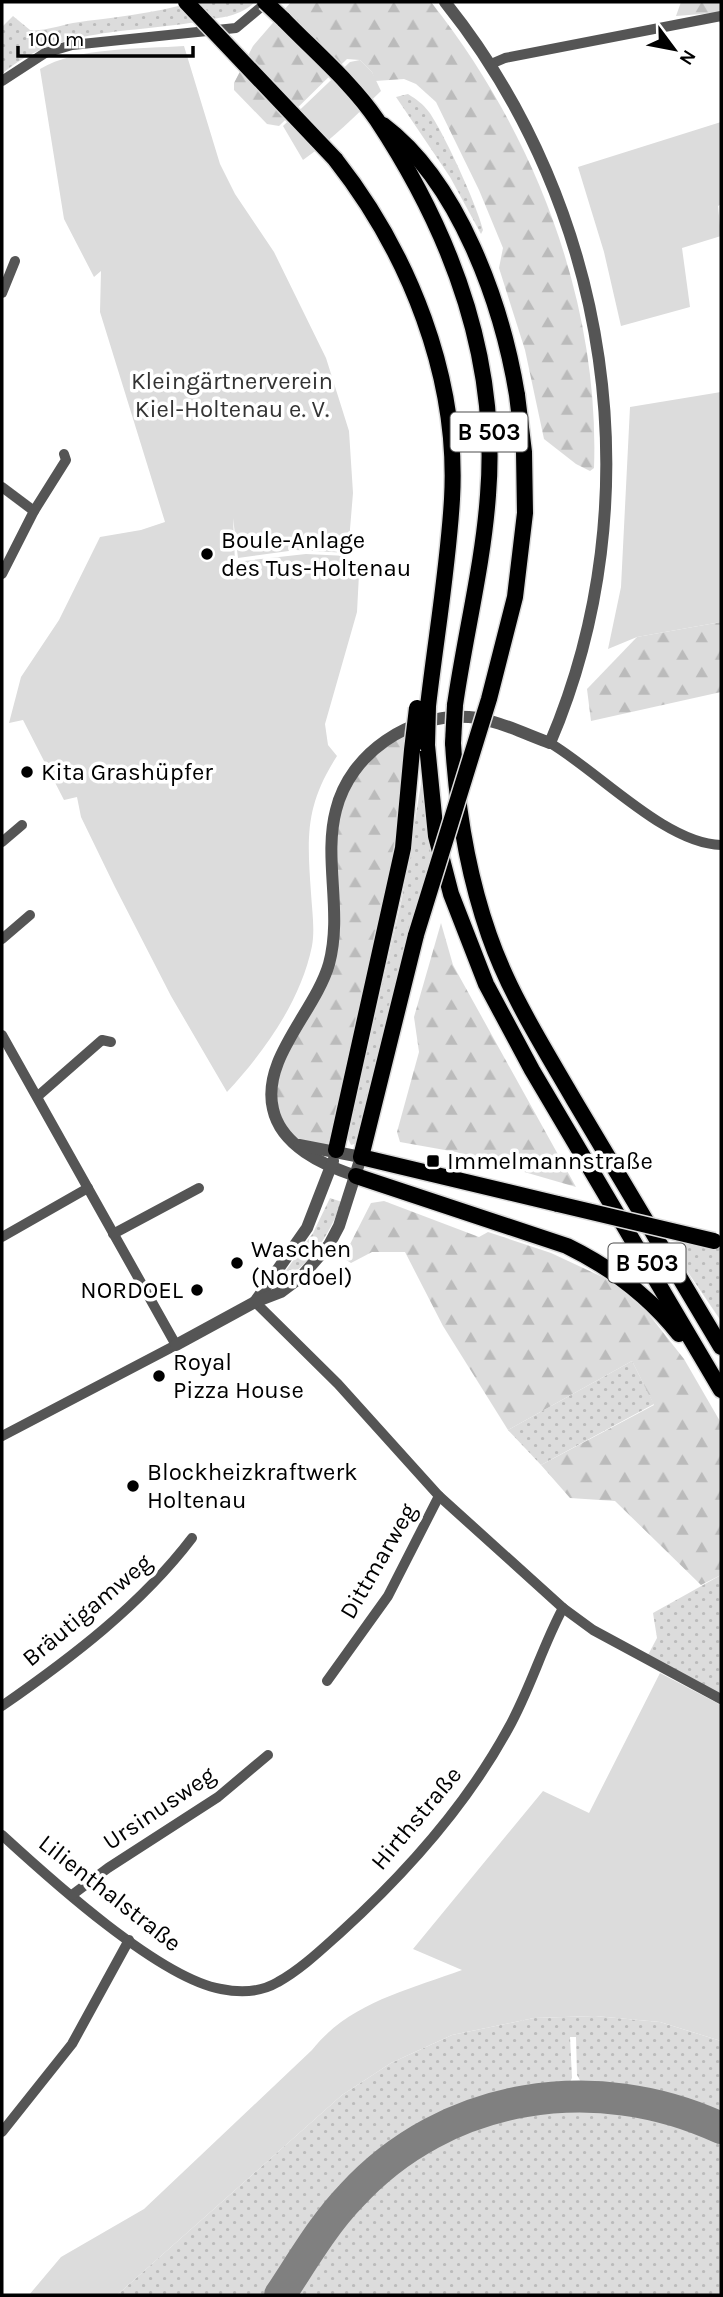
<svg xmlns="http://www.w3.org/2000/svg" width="723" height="2297" font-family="Karla,sans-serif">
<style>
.grass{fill:url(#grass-dots)}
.forest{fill:url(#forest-firs)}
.garden{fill:#dcdcdc}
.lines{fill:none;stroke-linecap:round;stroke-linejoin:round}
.taxiway{stroke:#808080;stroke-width:32}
.trunk-casing{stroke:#dbdbdb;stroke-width:19}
.minor{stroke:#555;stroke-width:10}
.tertiary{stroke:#555;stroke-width:12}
.trunk{stroke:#000;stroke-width:16}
.trunk-bridge-casing{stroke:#dbdbdb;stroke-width:19;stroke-linecap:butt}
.trunk-bridge{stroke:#000;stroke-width:16}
.poi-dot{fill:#000;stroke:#fff;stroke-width:2.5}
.labels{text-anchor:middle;stroke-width:7;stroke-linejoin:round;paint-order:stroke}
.shield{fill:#fff;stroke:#4c4c4c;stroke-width:2}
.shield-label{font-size:23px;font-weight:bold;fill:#000}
.park-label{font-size:24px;fill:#333;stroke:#fff}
.poi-label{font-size:24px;fill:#000;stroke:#fff;text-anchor:start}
.street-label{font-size:24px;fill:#000;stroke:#fff}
</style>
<defs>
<pattern id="grass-dots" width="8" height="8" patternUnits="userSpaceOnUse" patternTransform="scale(1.75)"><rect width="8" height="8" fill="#dcdcdc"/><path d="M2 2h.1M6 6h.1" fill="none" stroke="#bbb" stroke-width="1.8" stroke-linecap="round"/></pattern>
<pattern id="forest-firs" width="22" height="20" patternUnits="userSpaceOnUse" patternTransform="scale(1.75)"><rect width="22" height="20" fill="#dcdcdc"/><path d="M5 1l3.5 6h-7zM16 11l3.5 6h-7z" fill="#bbb"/></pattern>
</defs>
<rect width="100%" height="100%" fill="#fff"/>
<g class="grass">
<path d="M193 2H255C239 17 222 17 201 21 133 34 57 26 2 74V27L13 16 30 30C46 31 58 26 73 23 113 17 154 14 193 2Z"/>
<path d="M408 94C416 99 423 104 429 112 444 133 477 205 483 230L481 234 450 177 396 97Z"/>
<path d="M423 772 434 847 408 933 411 934 358 1143 351 1145 347 1137 402 898Z"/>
<path d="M330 1198 342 1202C329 1235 312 1262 282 1282L279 1280 313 1233Z"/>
<path d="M688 1242 721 1248V1321L679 1259 676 1251 680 1243Z"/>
<path d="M632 1361 654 1404 541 1465 508 1430Z"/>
<path d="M721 1575V1696L648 1655 657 1638 653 1613Z"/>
<path d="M595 2016 660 2022 721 2041V2116C675 2096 633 2088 582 2084L577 2075 576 2037H570L572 2078 569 2084 486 2098 432 2121 396 2143 335 2198 267 2295H117L342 2095 391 2063 452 2035 534 2018Z"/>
<path d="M567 2107C631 2109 663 2115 721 2140V2295H295C311 2270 327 2243 345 2220 402 2149 479 2116 567 2107Z"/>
</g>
<g class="forest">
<path d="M291 2H431C534 132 600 302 594 468L590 471 576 464 544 439 525 350 499 268 503 248 479 190 436 102 416 84 404 79 375 81 372 72 360 60 347 59 279 126 267 124 234 90V83L253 46Z"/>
<path d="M681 2H721V25L714 13 676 16Z"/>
<path d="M721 622V692L591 721 587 689 637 637Z"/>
<path d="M407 728 408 802 336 1150 299 1145 282 1130 271 1090 333 949 335 811 357 764Z"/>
<path d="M441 923 453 965 576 1187 456 1152 400 1142 397 1132 419 1052 414 1017Z"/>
<path d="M384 1201 479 1237 488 1232 551 1253 611 1281 647 1312 684 1359 721 1423V1575L701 1585 615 1501 570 1498 541 1465 654 1405 632 1361 508 1430 443 1326 405 1252H372L351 1263 343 1258 371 1203Z"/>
</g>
<g class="garden">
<path d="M184 46 220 164 235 194 274 252 326 358 349 431 353 493 348 553 296 550 238 558 233 518 235 562 306 554 347 556V574H359L357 612 325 724 328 745 337 756C305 806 307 836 311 893 312 910 315 930 312 946 301 1001 264 1052 227 1092L171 996 115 887 81 817 77 797 64 800 23 720 9 723 21 677 59 620 100 537 141 530 165 522 100 312 101 271 94 277 64 219 40 69C76 47 142 49 184 46Z"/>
<path d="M360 60 372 72 381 91C354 117 334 138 303 160L283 126 350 62Z"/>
<path d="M721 122V204L718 206 721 236 682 248 690 307 621 326 604 252 578 167Z"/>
<path d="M721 392V622L637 637 608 649 621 587 630 407Z"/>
<path d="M660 1673 721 1705V2041L660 2022 595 2016 534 2018 452 2035 391 2063 342 2095 117 2295H29L61 2257 144 2209 312 2050C349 2003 408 1990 462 1970L413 1949 543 1791 589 1813Z"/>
</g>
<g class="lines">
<path class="taxiway" d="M280 2295C302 2262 323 2225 351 2196 446 2092 596 2070 721 2128"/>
<g class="trunk-casing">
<g id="trunk">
<path d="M283 19C314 51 352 83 377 120 451 232 499 359 488 495 483 565 465 635 455 705"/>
<path d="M383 125C459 182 502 304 517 395"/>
<path d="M335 159C409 253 459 377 452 499 448 568 436 637 428 706"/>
<path d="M453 743C457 809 467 872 489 935 509 993 544 1048 574 1100 623 1183 672 1265 721 1347"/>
<path d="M427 745 436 836 451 894 486 984 532 1070 721 1390"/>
<path d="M416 935 361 1157 558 1204"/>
<path d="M336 1150 403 848 412 750"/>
<path d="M356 1176 567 1246C612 1268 648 1295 679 1334"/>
</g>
</g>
<g class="minor">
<path d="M491 64 505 58 721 16"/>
<path d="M2 81 45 53 72 45 236 28 267 2"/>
<path d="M2 293 15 261"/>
<path d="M2 487 34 511"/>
<path d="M2 574 34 511 66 460 64 454"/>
<path d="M550 743C599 772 666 844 721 845"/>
<path d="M2 842 22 825"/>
<path d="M2 939 30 915"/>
<path d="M2 1035 176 1345 2 1436"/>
<path d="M38 1096 102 1040 111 1042"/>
<path d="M113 1234 199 1188"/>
<path d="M2 1237 88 1188"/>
<path d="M255 1302 338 1384 439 1496 563 1608 593 1630 721 1699"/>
<path d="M327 1681 388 1596 439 1496"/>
<path d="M2 1706C71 1658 141 1605 192 1538"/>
<path d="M2 1835C50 1879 159 1978 221 1989 240 1993 261 1992 278 1982 300 1970 321 1950 340 1933 405 1874 466 1806 508 1729 530 1690 542 1647 563 1608"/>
<path d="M72 1895 108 1868 218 1797 268 1755"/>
<path d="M2 2132 72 2044 129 1940"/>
</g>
<g class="tertiary">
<path d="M356 1176C323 1165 281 1146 273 1109 261 1059 315 1012 329 964 343 912 323 859 336 810 350 753 410 713 469 717 495 719 525 734 550 743 654 499 611 209 445 2"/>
<path d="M255 1302 307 1228 333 1161"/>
<path d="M176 1345 255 1302 281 1292 301 1277 329 1245 339 1226 361 1157 299 1145"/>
</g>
<use href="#trunk" class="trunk"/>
<g class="trunk-bridge-casing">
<g id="trunk-bridge">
<path d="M186 2 335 159"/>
<path d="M265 2 283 19"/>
<path d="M453 743 455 705"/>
<path d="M427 745 428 706"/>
<path d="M412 750 417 708"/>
<path d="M416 935 489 699 515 597 525 513 524 452 517 395"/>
<path d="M558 1204 714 1241"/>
</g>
</g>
<use href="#trunk-bridge" class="trunk-bridge"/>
</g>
<g class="poi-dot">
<circle cx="207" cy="554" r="7"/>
<circle cx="27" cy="772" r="7"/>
<rect x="426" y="1154" width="14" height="14" rx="3.5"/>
<circle cx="237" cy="1263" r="7"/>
<circle cx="197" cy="1290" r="7"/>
<circle cx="159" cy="1376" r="7"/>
<circle cx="133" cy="1486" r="7"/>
</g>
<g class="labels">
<g class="shield">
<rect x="450.5" y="412.5" width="77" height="39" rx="5"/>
<rect x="608.5" y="1243.5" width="77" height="39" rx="5"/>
</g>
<g class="shield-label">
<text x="489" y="440">B 503</text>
<text x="647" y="1271">B 503</text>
</g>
<g class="park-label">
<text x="232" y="389">Kleingärtnerverein<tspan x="232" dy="28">Kiel-Holtenau e. V.</tspan></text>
</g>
<g class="poi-label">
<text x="221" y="548">Boule-Anlage<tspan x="221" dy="28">des Tus-Holtenau</tspan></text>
<text x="41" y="780">Kita Grashüpfer</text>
<text x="447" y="1169">Immelmannstraße</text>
<text x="251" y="1257">Waschen<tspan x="251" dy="28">(Nordoel)</tspan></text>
<text x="183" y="1298" text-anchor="end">NORDOEL</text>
<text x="173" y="1370">Royal<tspan x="173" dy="28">Pizza House</tspan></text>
<text x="147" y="1480">Blockheizkraftwerk<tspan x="147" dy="28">Holtenau</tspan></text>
</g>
<g class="street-label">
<text transform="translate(378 1561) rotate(-60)" y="8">Dittmarweg</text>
<text transform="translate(87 1610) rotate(-40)" y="8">Bräutigamweg</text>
<text transform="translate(159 1808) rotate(-34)" y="8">Ursinusweg</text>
<text transform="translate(416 1818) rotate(-50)" y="8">Hirthstraße</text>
<text transform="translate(110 1893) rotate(38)" y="8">Lilienthalstraße</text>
</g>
</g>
<rect width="723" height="2297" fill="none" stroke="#000000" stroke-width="7"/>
<g transform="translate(674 49) rotate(122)" stroke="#ffffff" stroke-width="5" paint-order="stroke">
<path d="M0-5L12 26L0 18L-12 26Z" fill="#000000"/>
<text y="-10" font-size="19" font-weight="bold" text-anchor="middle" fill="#000000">N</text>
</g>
<path d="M18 46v10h175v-10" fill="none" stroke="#000000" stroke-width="3.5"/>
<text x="28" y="46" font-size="21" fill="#000000" stroke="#ffffff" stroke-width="5" paint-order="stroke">100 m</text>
</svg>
